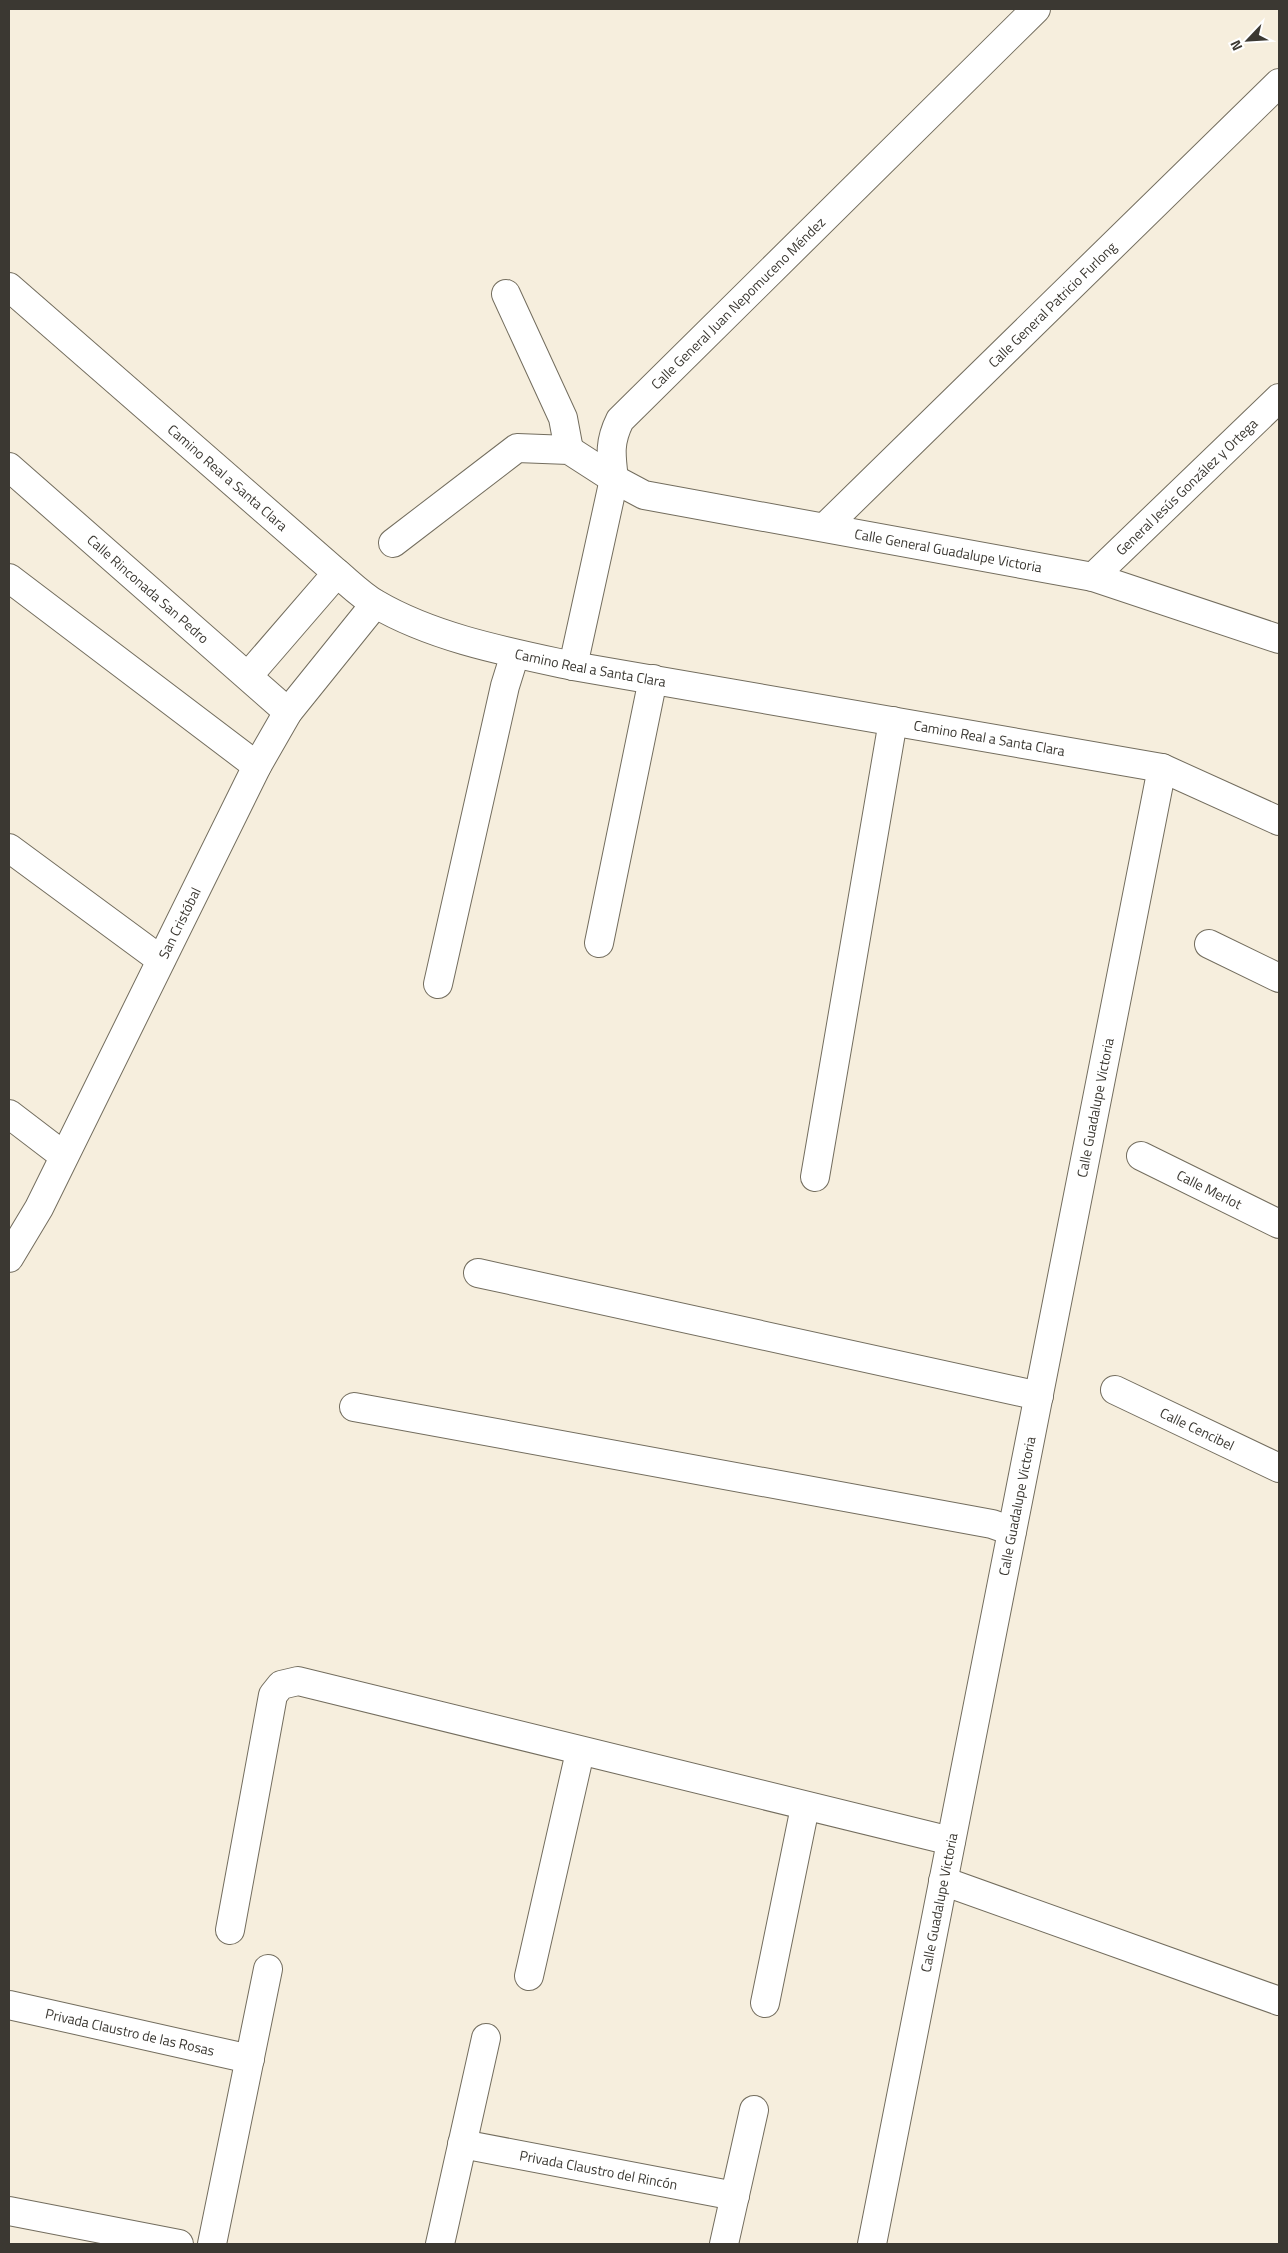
<svg xmlns="http://www.w3.org/2000/svg" width="1288" height="2253" font-family="'Titillium Web',sans-serif">
<style>
.lines{fill:none;stroke-linecap:round;stroke-linejoin:round}
.minor-casing{stroke:#736d5e;stroke-width:30}
.minor{stroke:#fff;stroke-width:28}
.labels{text-anchor:middle;stroke-width:4.5;stroke-linejoin:round;paint-order:stroke}
.street-label{font-size:14px;fill:#3b3832;stroke:#fff}
</style>
<rect width="100%" height="100%" fill="#f6eedd"/>
<g class="lines">
<g class="minor-casing">
<g id="minor">
<path id="s1" d="M9 287 337 573C349 583 362 596 376 604 434 638 508 652 573 666L1162 768 1279 821"/>
<path d="M506 294 563 418 569 450"/>
<path id="s2" d="M9 467 288 712"/>
<path id="s3" d="M825 527 1279 83"/>
<path id="s4" d="M393 543 517 448 569 450 614 479 644 495 1093 577 1279 639"/>
<path id="s5" d="M1093 577 1279 398"/>
<path d="M9 578 257 766"/>
<path id="s6" d="M573 666 614 479C611 455 609 442 620 420L1036 9"/>
<path d="M248 676 337 573"/>
<path d="M9 848 161 960"/>
<path d="M599 943 653 679"/>
<path d="M1209 944 1279 978"/>
<path d="M438 984 505 686 515 654"/>
<path d="M9 1114 64 1156"/>
<path id="s7" d="M1141 1156 1279 1224"/>
<path d="M815 1177 893 721"/>
<path id="s8" d="M9 1258 39 1208 257 766 288 712 375 604"/>
<path d="M478 1273 1039 1396"/>
<path id="s9" d="M1115 1390 1279 1468"/>
<path d="M354 1407 992 1524 1012 1531"/>
<path d="M943 1881 1279 2001"/>
<path d="M230 1930 273 1695 281 1685 298 1681 951 1841"/>
<path d="M529 1976 580 1752"/>
<path d="M765 2003 805 1807"/>
<path id="s10" d="M9 2005 250 2059"/>
<path id="s11" d="M462 2144 735 2196"/>
<path d="M9 2211 179 2244"/>
<path d="M212 2244 268 1969"/>
<path d="M440 2244 486 2038"/>
<path d="M724 2244 754 2110"/>
<path id="s12" d="M872 2244 1162 768"/>
</g>
</g>
<use href="#minor" class="minor"/>
</g>
<g class="labels">
<g class="street-label">
<text dy="5" stroke="none"><textPath href="#s6" startOffset="418">Calle General Juan Nepomuceno Méndez</textPath></text>
<text dy="5" stroke="none"><textPath href="#s3" startOffset="318">Calle General Patricio Furlong</textPath></text>
<text dy="5" stroke="none"><textPath href="#s1" startOffset="290">Camino Real a Santa Clara</textPath></text>
<text dy="5" stroke="none"><textPath href="#s5" startOffset="130">General Jesús González y Ortega</textPath></text>
<text dy="5" stroke="none"><textPath href="#s4" startOffset="605">Calle General Guadalupe Victoria</textPath></text>
<text dy="5" stroke="none"><textPath href="#s2" startOffset="185">Calle Rinconada San Pedro</textPath></text>
<text dy="5" stroke="none"><textPath href="#s1" startOffset="710">Camino Real a Santa Clara</textPath></text>
<text dy="5" stroke="none"><textPath href="#s1" startOffset="1115">Camino Real a Santa Clara</textPath></text>
<text dy="5" stroke="none"><textPath href="#s8" startOffset="376">San Cristóbal</textPath></text>
<text dy="5" stroke="none"><textPath href="#s12" startOffset="1158">Calle Guadalupe Victoria</textPath></text>
<text dy="5" stroke="none"><textPath href="#s7" startOffset="76">Calle Merlot</textPath></text>
<text dy="5" stroke="none"><textPath href="#s9" startOffset="91">Calle Cencibel</textPath></text>
<text dy="5" stroke="none"><textPath href="#s12" startOffset="752">Calle Guadalupe Victoria</textPath></text>
<text dy="5" stroke="none"><textPath href="#s12" startOffset="348">Calle Guadalupe Victoria</textPath></text>
<text dy="5" stroke="none"><textPath href="#s10" startOffset="124">Privada Claustro de las Rosas</textPath></text>
<text dy="5" stroke="none"><textPath href="#s11" startOffset="139">Privada Claustro del Rincón</textPath></text>
</g>
</g>
<rect width="1288" height="2253" fill="none" stroke="#3b3832" stroke-width="20"/>
<g transform="translate(1248 40) rotate(245)" stroke="#ffffff" stroke-width="4" paint-order="stroke">
<path d="M0-4L9 19L0 12L-9 19Z" fill="#3b3832"/>
<text y="-8" font-size="14" font-weight="bold" text-anchor="middle" fill="#3b3832">N</text>
</g>
</svg>
